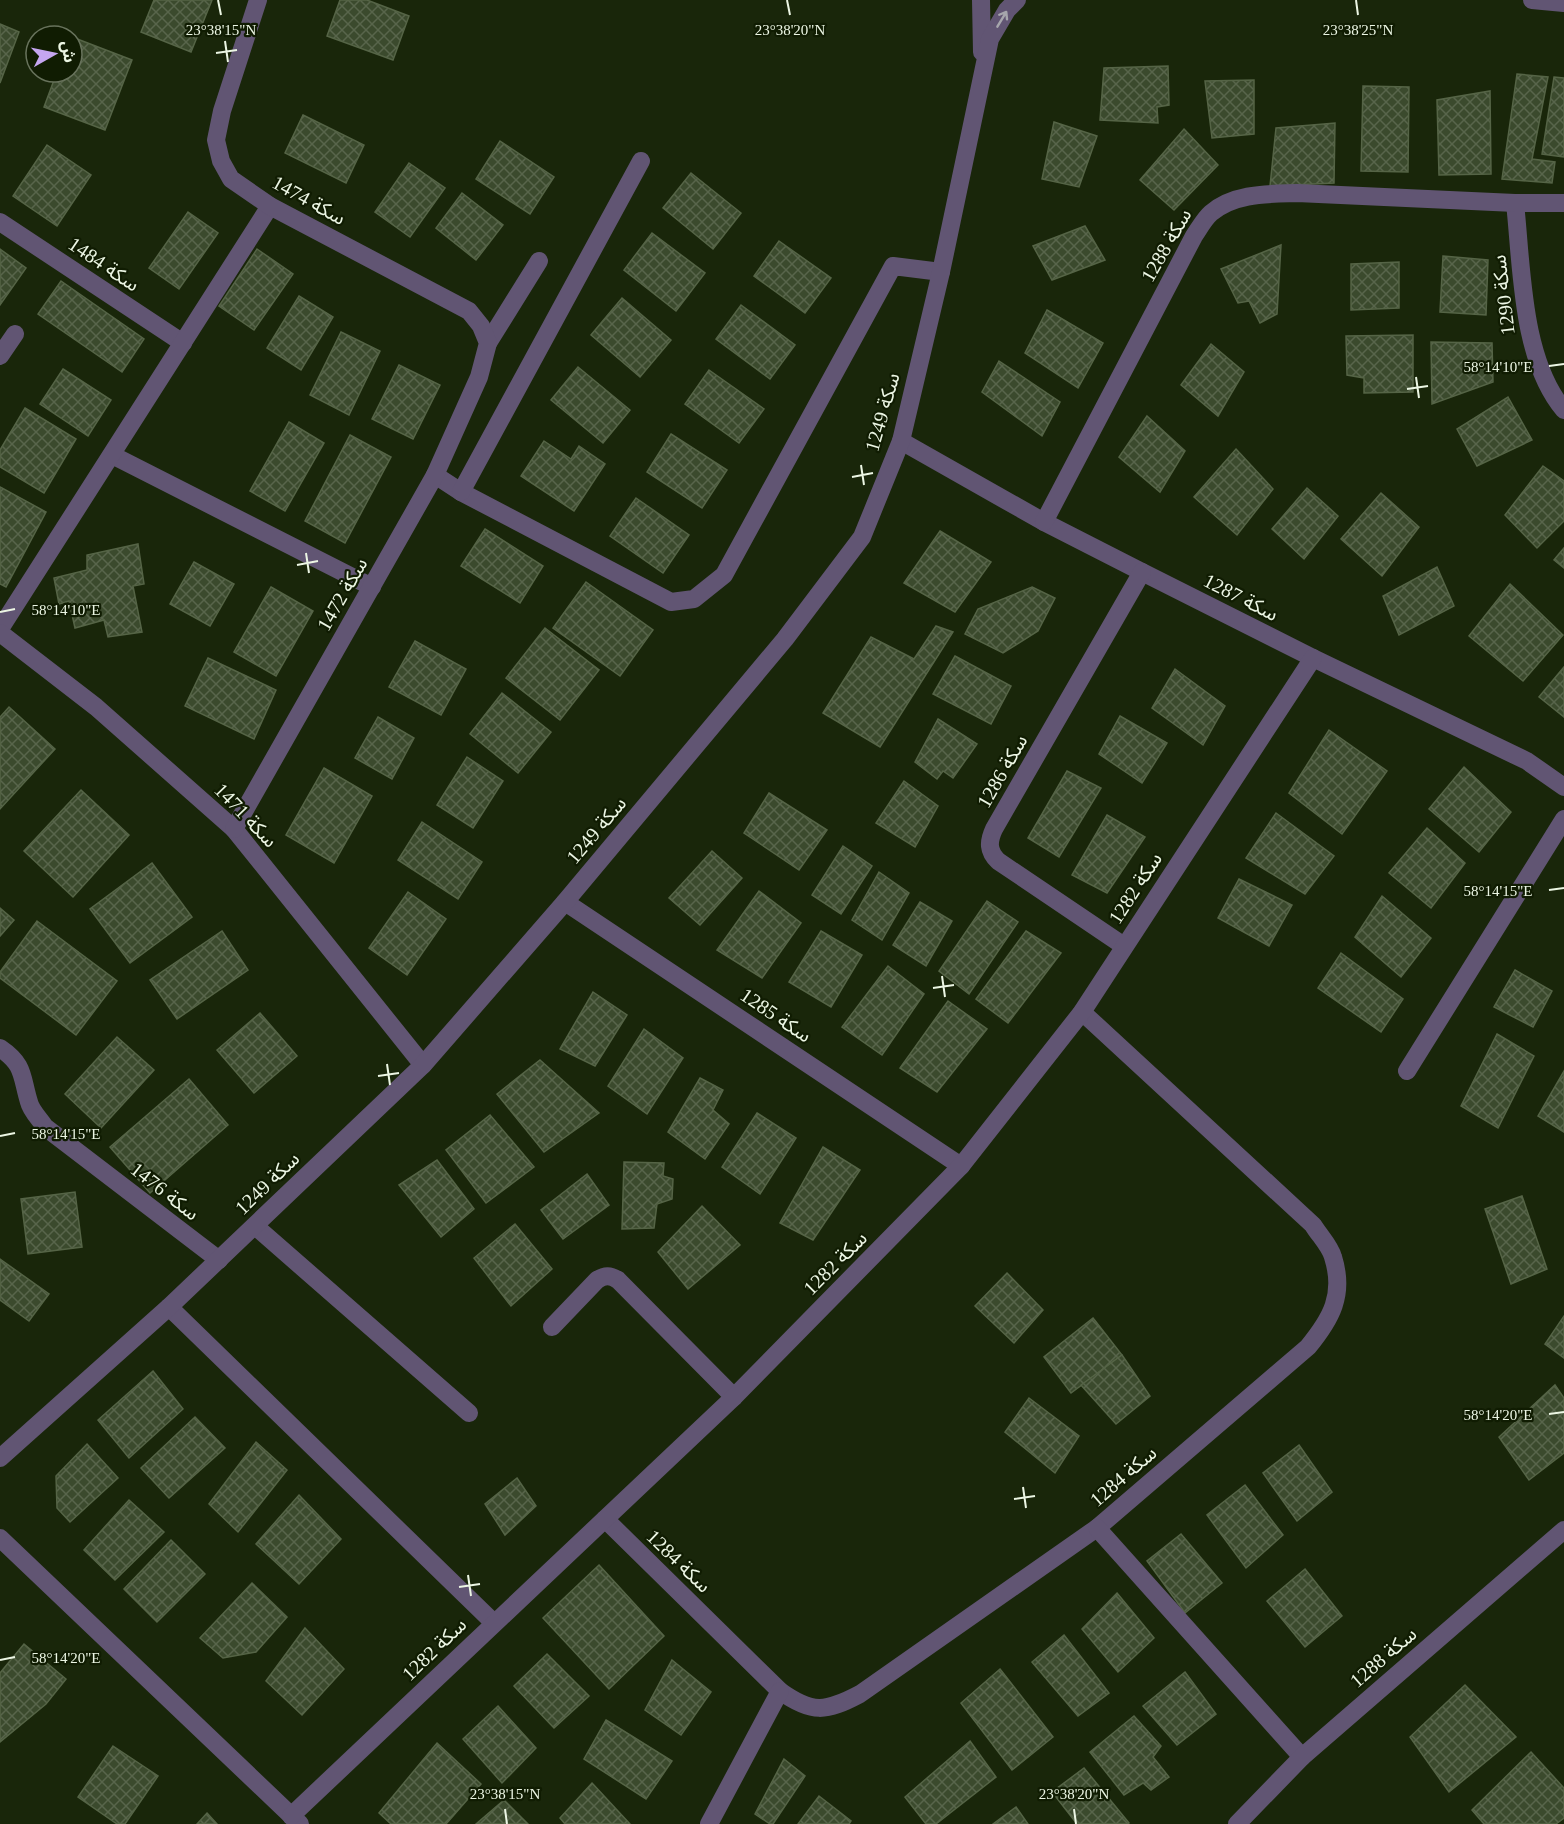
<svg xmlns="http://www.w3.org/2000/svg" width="1564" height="1824" font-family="'Times New Roman','Noto Sans Arabic',serif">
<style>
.building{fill:url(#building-cross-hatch);stroke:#556446;stroke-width:1.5}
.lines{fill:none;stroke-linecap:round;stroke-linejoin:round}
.minor{stroke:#615573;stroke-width:18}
.oneway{stroke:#a6a6ac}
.ticks{fill:none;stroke:#ecf6e4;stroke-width:2}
.labels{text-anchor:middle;stroke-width:4.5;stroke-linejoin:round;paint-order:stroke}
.street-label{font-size:20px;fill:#ecf6e4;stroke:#101c02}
.ticks-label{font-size:15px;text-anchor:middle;fill:#ecf6e4;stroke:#101c02;stroke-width:4.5;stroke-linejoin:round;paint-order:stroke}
</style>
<defs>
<pattern id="building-cross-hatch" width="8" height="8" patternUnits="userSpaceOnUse" patternTransform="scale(1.5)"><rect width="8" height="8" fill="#3b4a2d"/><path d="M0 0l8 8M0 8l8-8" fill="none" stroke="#58654b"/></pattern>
</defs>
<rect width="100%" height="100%" fill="#19260a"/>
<g class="building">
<path d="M154 0H212L191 52 141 32Z"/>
<path d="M340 0H367L409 16 393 60 327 36Z"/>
<path d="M0 24 19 32 0 83Z"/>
<path d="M72 37 132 60 105 130 44 107 57 72H72Z"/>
<path d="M1168 66 1169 105 1157 107 1158 123 1100 120 1104 68Z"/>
<path d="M1517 74 1548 77 1532 159 1555 162 1552 183 1502 179Z"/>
<path d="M1554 77 1564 78V157L1542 154Z"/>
<path d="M1254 80V134L1212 138 1205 81Z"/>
<path d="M1363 86 1409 87 1408 172 1361 171Z"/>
<path d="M1490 91 1491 174 1439 175 1437 100Z"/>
<path d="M303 115 364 145 346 183 285 153Z"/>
<path d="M1054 122 1097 136 1079 187 1042 179Z"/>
<path d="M1335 123 1334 183 1270 186 1276 128Z"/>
<path d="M1184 129 1218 165 1174 210 1140 180Z"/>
<path d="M500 141 554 177 530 214 476 179Z"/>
<path d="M47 145 91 175 57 226 13 196Z"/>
<path d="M409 163 445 188 410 237 375 212Z"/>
<path d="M691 173 741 213 713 249 663 208Z"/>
<path d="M462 193 503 225 476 260 436 228Z"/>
<path d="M188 212 218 233 179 289 149 268Z"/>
<path d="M1085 226 1105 260 1052 280 1033 246Z"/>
<path d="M652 233 705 273 676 311 624 270Z"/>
<path d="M779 241 831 278 805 313 754 276Z"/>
<path d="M1281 245 1277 314 1260 323 1249 301 1238 303 1221 269Z"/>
<path d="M0 249 26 268 0 305Z"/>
<path d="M257 249 293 274 254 330 219 306Z"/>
<path d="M1443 256 1488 260 1486 315 1440 312Z"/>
<path d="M1399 262V308L1351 310V264Z"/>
<path d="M61 281 144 339 122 372 38 314Z"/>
<path d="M299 296 333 317 301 370 267 348Z"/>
<path d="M622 298 671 340 640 377 591 335Z"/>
<path d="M741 305 795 345 770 379 716 339Z"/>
<path d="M1047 310 1103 343 1078 388 1025 353Z"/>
<path d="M341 332 380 351 349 415 310 395Z"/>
<path d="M1413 335V392L1364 393V378L1347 375 1346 336Z"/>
<path d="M1431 342 1492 343 1493 382 1432 404Z"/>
<path d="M1211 344 1244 372 1218 416 1181 385Z"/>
<path d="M999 361 1060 402 1042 436 982 392Z"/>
<path d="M399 365 440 385 413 439 372 419Z"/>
<path d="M578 367 630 410 603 443 551 400Z"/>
<path d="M63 369 111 400 88 436 40 404Z"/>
<path d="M709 370 764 409 739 443 685 404Z"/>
<path d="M1508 397 1532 440 1477 466 1457 429Z"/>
<path d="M25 408 76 439 44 493 0 467V450Z"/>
<path d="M1147 416 1185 451 1160 492 1119 457Z"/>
<path d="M289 422 324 443 285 511 250 491Z"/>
<path d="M671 434 727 470 702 508 647 472Z"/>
<path d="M350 435 391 457 345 543 305 521Z"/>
<path d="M544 441 571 459 579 446 605 464 574 511 521 476Z"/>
<path d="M1236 449 1273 489 1237 535 1194 497Z"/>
<path d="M1543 466 1564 481V521L1537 548 1505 515Z"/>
<path d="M0 487 46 512 6 587 0 584Z"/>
<path d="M1307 488 1338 516 1304 559 1272 529Z"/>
<path d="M1381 493 1419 527 1382 576 1341 539Z"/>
<path d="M636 498 689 535 663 573 610 536Z"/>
<path d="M485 529 543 566 520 603 461 566Z"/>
<path d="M940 531 991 562 955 612 904 583Z"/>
<path d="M138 544 144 584 133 586 142 632 108 637 104 620 75 628 69 601 59 604 54 578 87 570V555Z"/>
<path d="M1564 548V568L1554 560Z"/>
<path d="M194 562 234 584 210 626 170 604Z"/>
<path d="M1437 567 1454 606 1399 635 1383 596Z"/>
<path d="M586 582 653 630 620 676 553 628Z"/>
<path d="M1510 584 1563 635 1523 681 1469 636Z"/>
<path d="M271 587 313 611 276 676 234 652Z"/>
<path d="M1032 587 1055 598 1038 631 1003 653 965 634 978 609Z"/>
<path d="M936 626 953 632 880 747 823 713 871 637 914 659Z"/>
<path d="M545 628 599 670 560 720 506 678Z"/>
<path d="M415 641 466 669 441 715 389 687Z"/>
<path d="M955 656 1011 686 991 724 933 694Z"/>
<path d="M208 658 276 690 254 739 185 706Z"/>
<path d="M1564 667V717L1539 697Z"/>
<path d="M1175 669 1225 706 1203 745 1152 708Z"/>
<path d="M502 693 551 732 518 773 470 734Z"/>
<path d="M9 707 55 749 0 809V717Z"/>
<path d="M1120 716 1167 743 1142 783 1099 754Z"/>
<path d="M378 717 414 738 392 779 355 758Z"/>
<path d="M938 719 977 744 953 778 943 771 937 779 915 762Z"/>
<path d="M1329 730 1387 771 1342 834 1289 793Z"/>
<path d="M467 757 503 781 473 828 437 805Z"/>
<path d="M1464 767 1511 812 1479 852 1429 809Z"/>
<path d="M324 768 372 796 334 863 286 835Z"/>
<path d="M1067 771 1101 788 1059 857 1028 838Z"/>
<path d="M904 781 938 806 915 847 876 823Z"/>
<path d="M81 790 129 835 73 897 24 851Z"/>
<path d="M769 793 827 830 799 870 744 833Z"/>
<path d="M1276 813 1334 856 1305 894 1246 858Z"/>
<path d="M1107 815 1145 837 1107 893 1072 875Z"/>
<path d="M422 822 482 862 458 899 398 860Z"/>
<path d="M1427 828 1465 863 1431 908 1389 873Z"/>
<path d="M843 846 872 866 841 914 812 895Z"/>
<path d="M712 851 742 878 700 925 669 898Z"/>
<path d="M152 863 192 917 130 963 90 909Z"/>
<path d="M879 872 909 893 882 940 852 920Z"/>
<path d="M1239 879 1292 905 1269 946 1218 918Z"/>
<path d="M759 891 801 923 762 978 717 950Z"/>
<path d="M408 892 446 919 407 975 369 948Z"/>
<path d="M1382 896 1431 938 1401 977 1355 937Z"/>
<path d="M987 901 1018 922 969 994 939 971Z"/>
<path d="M920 902 952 921 926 966 893 945Z"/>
<path d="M0 908 14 920 0 936Z"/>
<path d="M37 921 117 981 76 1035 0 978V972Z"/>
<path d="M222 931 248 970 177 1019 150 980Z"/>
<path d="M821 931 862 955 831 1007 789 982Z"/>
<path d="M1026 931 1061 953 1008 1023 976 999Z"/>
<path d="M1341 953 1403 999 1381 1032 1318 988Z"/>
<path d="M888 966 924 994 882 1055 842 1027Z"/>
<path d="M1515 970 1552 991 1533 1027 1494 1007Z"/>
<path d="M593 992 627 1015 595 1066 560 1049Z"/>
<path d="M948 1001 987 1029 937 1092 900 1068Z"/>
<path d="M260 1013 297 1056 254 1093 217 1050Z"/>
<path d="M644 1029 683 1058 647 1114 608 1086Z"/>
<path d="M1497 1034 1534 1056 1498 1128 1461 1106Z"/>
<path d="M117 1037 154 1070 101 1128 65 1094Z"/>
<path d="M540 1060 599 1113 544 1152 497 1094Z"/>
<path d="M1564 1071V1132L1538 1116Z"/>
<path d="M700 1078 723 1090 713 1110 729 1124 705 1159 668 1132Z"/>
<path d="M189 1079 228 1125 150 1193 110 1147Z"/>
<path d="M757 1113 796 1138 760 1194 722 1167Z"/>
<path d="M490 1115 534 1167 486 1203 446 1150Z"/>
<path d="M823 1147 860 1170 813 1240 780 1223Z"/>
<path d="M437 1160 474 1209 441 1237 399 1185Z"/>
<path d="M624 1162 664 1163 663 1176 673 1179 672 1199 657 1204 654 1228 622 1229Z"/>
<path d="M587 1174 609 1205 563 1239 541 1210Z"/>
<path d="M75 1192 82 1247 28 1254 21 1199Z"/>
<path d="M1522 1196 1547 1269 1511 1284 1485 1209Z"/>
<path d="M702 1206 740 1245 688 1289 658 1252Z"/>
<path d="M515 1224 552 1269 511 1306 474 1258Z"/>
<path d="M0 1259 49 1294 29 1321 0 1300Z"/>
<path d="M1007 1273 1043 1310 1014 1343 975 1306Z"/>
<path d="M1564 1316V1358L1545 1344Z"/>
<path d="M1093 1318 1122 1355 1071 1393 1044 1357Z"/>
<path d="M1122 1355 1150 1396 1116 1424 1081 1385Z"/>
<path d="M153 1371 183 1409 129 1458 98 1420Z"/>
<path d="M1555 1385 1564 1398V1453L1529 1480 1499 1437Z"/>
<path d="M1029 1398 1079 1436 1055 1473 1005 1432Z"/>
<path d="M195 1417 225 1448 169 1498 141 1468Z"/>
<path d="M256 1442 287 1470 238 1532 209 1504Z"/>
<path d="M87 1444 118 1478 70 1522 57 1508 56 1476Z"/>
<path d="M1299 1445 1332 1492 1297 1521 1263 1473Z"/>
<path d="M517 1478 536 1506 505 1535 485 1504Z"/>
<path d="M1245 1485 1283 1535 1246 1568 1207 1515Z"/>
<path d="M299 1495 341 1539 299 1584 256 1544Z"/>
<path d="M129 1500 164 1532 115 1580 84 1550Z"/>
<path d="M1181 1534 1222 1583 1185 1613 1147 1561Z"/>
<path d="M171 1540 205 1574 157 1622 124 1589Z"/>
<path d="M599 1565 664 1636 609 1689 543 1618Z"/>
<path d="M1305 1569 1342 1616 1305 1647 1267 1601Z"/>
<path d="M252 1583 287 1617 256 1652 223 1658 200 1638Z"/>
<path d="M1117 1593 1154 1638 1118 1672 1082 1629Z"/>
<path d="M305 1628 344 1669 302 1715 266 1681Z"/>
<path d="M1064 1635 1109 1693 1078 1716 1032 1662Z"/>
<path d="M24 1644 66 1679 46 1704 0 1742V1673Z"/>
<path d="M547 1654 589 1696 554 1728 514 1686Z"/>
<path d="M672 1660 711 1692 681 1735 645 1710Z"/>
<path d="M1000 1669 1053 1737 1012 1770 961 1703Z"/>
<path d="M1185 1672 1216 1714 1177 1745 1143 1706Z"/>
<path d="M1465 1685 1516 1737 1449 1792 1410 1737Z"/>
<path d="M498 1706 536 1748 502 1783 463 1739Z"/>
<path d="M1134 1716 1161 1746 1153 1757 1169 1777 1151 1790 1143 1783 1124 1795 1090 1752Z"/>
<path d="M606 1720 672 1761 646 1799 584 1759Z"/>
<path d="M970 1741 996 1777 936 1824H926L905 1797Z"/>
<path d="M437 1743 481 1784 446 1824H391L379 1813Z"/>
<path d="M113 1746 158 1776 125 1824H117L78 1797Z"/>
<path d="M1531 1752 1564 1788V1818L1556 1824H1484L1472 1810Z"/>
<path d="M784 1759 805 1776 773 1824H770L755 1814Z"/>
<path d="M1084 1768 1129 1823 1128 1824H1077L1052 1792Z"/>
<path d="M592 1783 630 1824H565L560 1818Z"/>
<path d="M819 1796 851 1821 849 1824H798Z"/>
<path d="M504 1800 528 1824H476Z"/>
<path d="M1016 1807 1028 1824H993Z"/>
<path d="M207 1813 217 1824H197Z"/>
</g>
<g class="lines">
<g class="minor">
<path d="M981 0 982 52"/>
<path d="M1532 0 1564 3"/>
<path d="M1515 203C1522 267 1521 359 1564 410"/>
<path d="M0 222 183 343"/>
<path d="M488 343 539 261"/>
<path d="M0 356 15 334"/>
<path d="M901 441 1044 522 1142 572 1313 658 1527 761 1564 787"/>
<path d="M112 455 372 587"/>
<path d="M435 475 461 492 671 602 694 599 724 575 893 266 941 272"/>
<path d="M461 492 641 161"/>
<path d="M1044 522 1194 236C1199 229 1204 219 1211 213 1234 193 1268 194 1297 193L1515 203H1564"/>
<path d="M0 629 270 206"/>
<path d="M0 633 96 707 234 829 423 1065"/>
<path d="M234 829 435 475 479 377 488 343 481 326 469 311 270 206 231 179 221 161 216 140 222 111 258 0"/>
<path d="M565 902 961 1166"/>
<path d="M1124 946 998 861C988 851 988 842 994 829L1142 572"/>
<path d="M0 1048C25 1065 21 1076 29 1102 31 1111 40 1119 45 1127L219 1260"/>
<path d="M1407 1071 1564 819"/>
<path d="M255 1226 469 1413"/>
<path d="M169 1307 494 1623"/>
<path d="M552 1327 597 1280C605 1275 610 1275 618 1280L734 1397"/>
<path d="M0 1458 169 1307 423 1065 565 902 785 639 862 537 901 441 941 272 990 39 1007 10 1017 0"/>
<path d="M605 1519 780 1691C812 1714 826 1712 860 1694L1097 1528 1308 1347C1331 1319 1345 1295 1333 1257 1330 1246 1319 1235 1313 1225L1082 1012"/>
<path d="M1097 1528 1302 1757"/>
<path d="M0 1538 300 1824"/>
<path d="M291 1816 734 1397 961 1166 1082 1012 1313 658"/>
<path d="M709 1824 780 1691"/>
<path d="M1237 1824 1302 1757 1564 1530"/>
</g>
</g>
<defs><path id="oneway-shaft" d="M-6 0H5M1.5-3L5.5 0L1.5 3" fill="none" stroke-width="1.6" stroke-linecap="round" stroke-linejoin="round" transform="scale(1.5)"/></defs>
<use class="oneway" href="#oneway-shaft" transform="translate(1002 19) rotate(-59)"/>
<path class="ticks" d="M218 0 221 15M787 0 790 15M1356 0 1358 15M225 41 228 62M216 53 237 50M1549 366 1564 364M1416 377 1419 398M1407 389 1428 386M861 465 864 485M852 477 873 473M306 553 309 573M297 565 318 561M0 612 15 609M1549 890 1564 888M942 976 945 997M933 988 954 985M387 1064 390 1085M378 1076 399 1073M0 1136 15 1133M1549 1414 1564 1412M1023 1487 1026 1508M1014 1499 1035 1496M468 1575 471 1596M459 1587 480 1584M0 1660 15 1657M505 1809 507 1824M1074 1809 1076 1824"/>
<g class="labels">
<g class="street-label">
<text transform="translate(309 200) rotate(29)" y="7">سكة 1474</text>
<text transform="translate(1166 245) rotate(-60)" y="7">سكة 1288</text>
<text transform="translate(104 264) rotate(34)" y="7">سكة 1484</text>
<text transform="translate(1503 295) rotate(-97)" y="7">سكة 1290</text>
<text transform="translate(882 412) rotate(-74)" y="7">سكة 1249</text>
<text transform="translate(342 594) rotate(-60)" y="7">سكة 1472</text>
<text transform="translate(1241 597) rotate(27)" y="7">سكة 1287</text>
<text transform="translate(1002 771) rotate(-60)" y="7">سكة 1286</text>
<text transform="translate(246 815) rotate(46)" y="7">سكة 1471</text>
<text transform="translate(596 830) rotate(-50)" y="7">سكة 1249</text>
<text transform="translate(1135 888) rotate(-57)" y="7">سكة 1282</text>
<text transform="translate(776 1015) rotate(34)" y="7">سكة 1285</text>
<text transform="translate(267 1183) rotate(-44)" y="7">سكة 1249</text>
<text transform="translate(165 1191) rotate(38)" y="7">سكة 1476</text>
<text transform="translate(835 1263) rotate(-45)" y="7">سكة 1282</text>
<text transform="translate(1123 1476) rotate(-41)" y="7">سكة 1284</text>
<text transform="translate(679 1561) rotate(44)" y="7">سكة 1284</text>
<text transform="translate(434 1649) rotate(-44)" y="7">سكة 1282</text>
<text transform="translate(1383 1657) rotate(-41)" y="7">سكة 1288</text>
</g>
</g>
<g class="ticks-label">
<text x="221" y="35">23°38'15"N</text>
<text x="790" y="35">23°38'20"N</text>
<text x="1358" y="35">23°38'25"N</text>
<text x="1498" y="372">58°14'10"E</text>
<text x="66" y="615">58°14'10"E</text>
<text x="1498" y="896">58°14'15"E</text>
<text x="66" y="1139">58°14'15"E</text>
<text x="1498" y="1420">58°14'20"E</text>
<text x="66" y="1663">58°14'20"E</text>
<text x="505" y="1799">23°38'15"N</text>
<text x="1074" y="1799">23°38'20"N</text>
</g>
<g transform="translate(54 54) rotate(81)"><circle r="28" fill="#101c02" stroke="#68735c" stroke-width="1.5"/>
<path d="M0-4.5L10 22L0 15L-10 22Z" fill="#c5a6f0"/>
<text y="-9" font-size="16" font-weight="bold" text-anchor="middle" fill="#ecf6e4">ش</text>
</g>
</svg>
